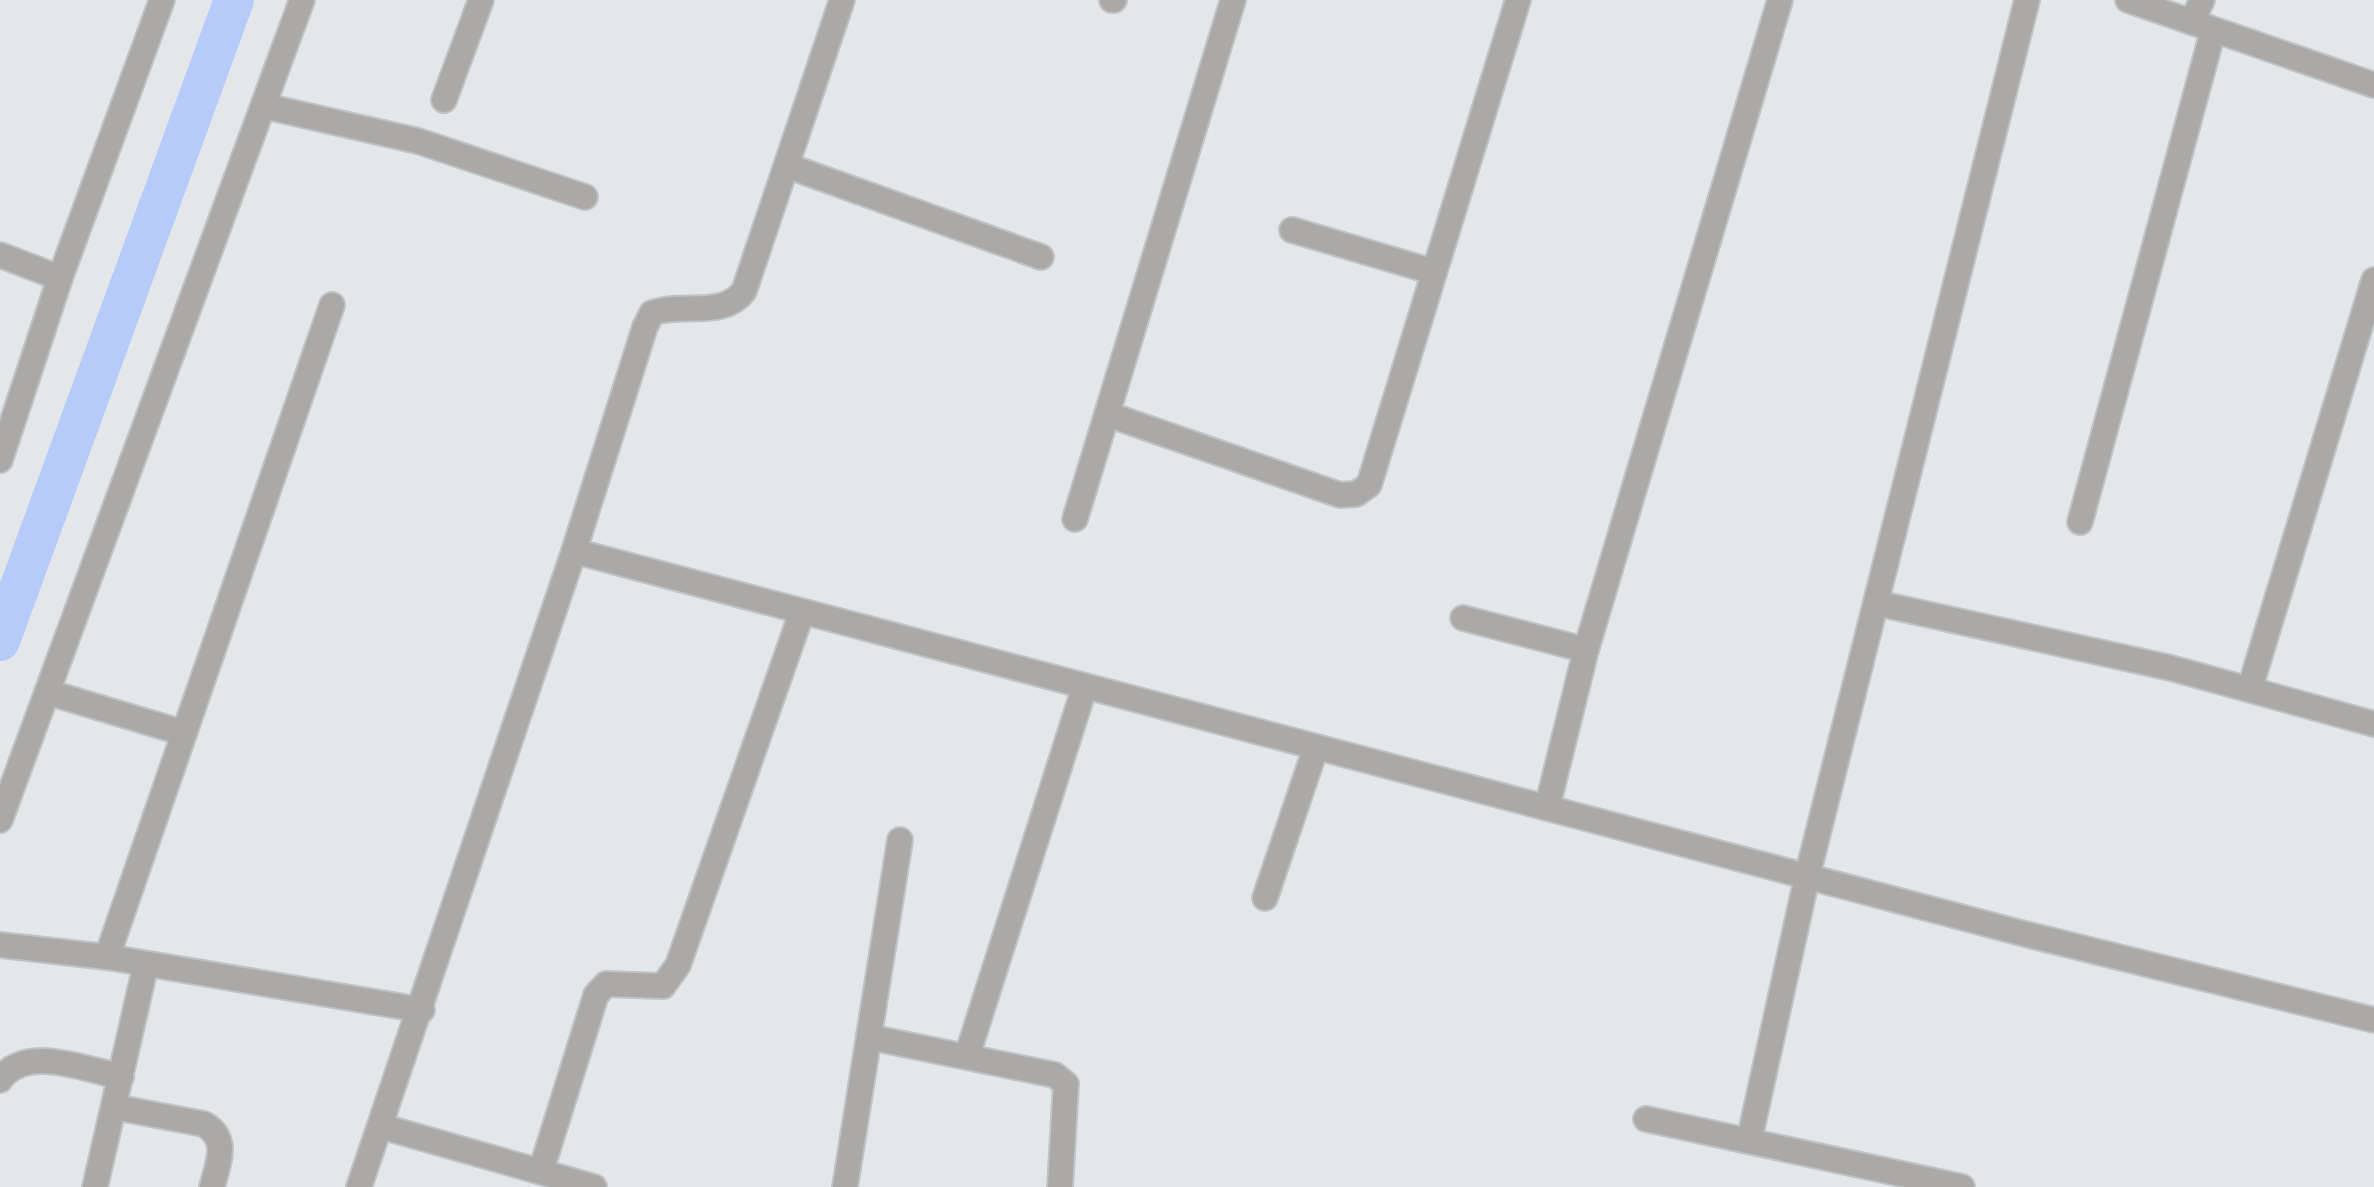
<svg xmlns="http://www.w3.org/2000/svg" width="2374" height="1187" font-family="Karla,sans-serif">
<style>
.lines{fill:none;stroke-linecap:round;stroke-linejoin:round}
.canal{stroke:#b6cbf9;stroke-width:40}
.minor-casing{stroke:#c0c3c4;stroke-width:28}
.minor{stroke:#aaa9a8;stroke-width:24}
</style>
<rect width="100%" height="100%" fill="#e4e7e9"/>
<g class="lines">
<path class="canal" d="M0 641 234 0"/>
<g class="minor-casing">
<g id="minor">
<path d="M1112 0H1114"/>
<path d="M2128 0 2374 85"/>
<path d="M2192 22 2202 0"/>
<path d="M444 100 481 0"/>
<path d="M264 106 418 141 585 197"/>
<path d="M788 166 1041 257"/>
<path d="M1292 230 1434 272"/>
<path d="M0 255 60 278"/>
<path d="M1107 414 1340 495 1356 494 1369 485 1518 0"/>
<path d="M0 460 60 278 162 0"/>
<path d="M1075 519 1233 0"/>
<path d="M2080 522 2213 31"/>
<path d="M574 551 2025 934 2374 1020"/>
<path d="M1876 603 2171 668 2374 724"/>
<path d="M1463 618 1586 650"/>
<path d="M2250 688 2374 280"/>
<path d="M47 692 184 733"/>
<path d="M1547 808 1586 650 1780 0"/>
<path d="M0 820 302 0"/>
<path d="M1265 898 1316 747"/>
<path d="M0 945 107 957 422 1010"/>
<path d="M107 957 332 305"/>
<path d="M869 1037 1055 1075 1066 1084 1060 1187"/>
<path d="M967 1056 1085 686"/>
<path d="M0 1080C25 1044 86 1069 121 1077"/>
<path d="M114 1107 204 1124C230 1139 218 1164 212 1187"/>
<path d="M1646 1119 1962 1187"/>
<path d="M380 1126 594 1187"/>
<path d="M1749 1141 1807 877 2027 0"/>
<path d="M541 1171 596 995 606 984 663 986 678 965 802 612"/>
<path d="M95 1187 146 964"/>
<path d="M359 1187 574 551 645 327 652 313C683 302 723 319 744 291L842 0"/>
<path d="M845 1187 900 840"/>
</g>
</g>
<use href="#minor" class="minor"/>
</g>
</svg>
